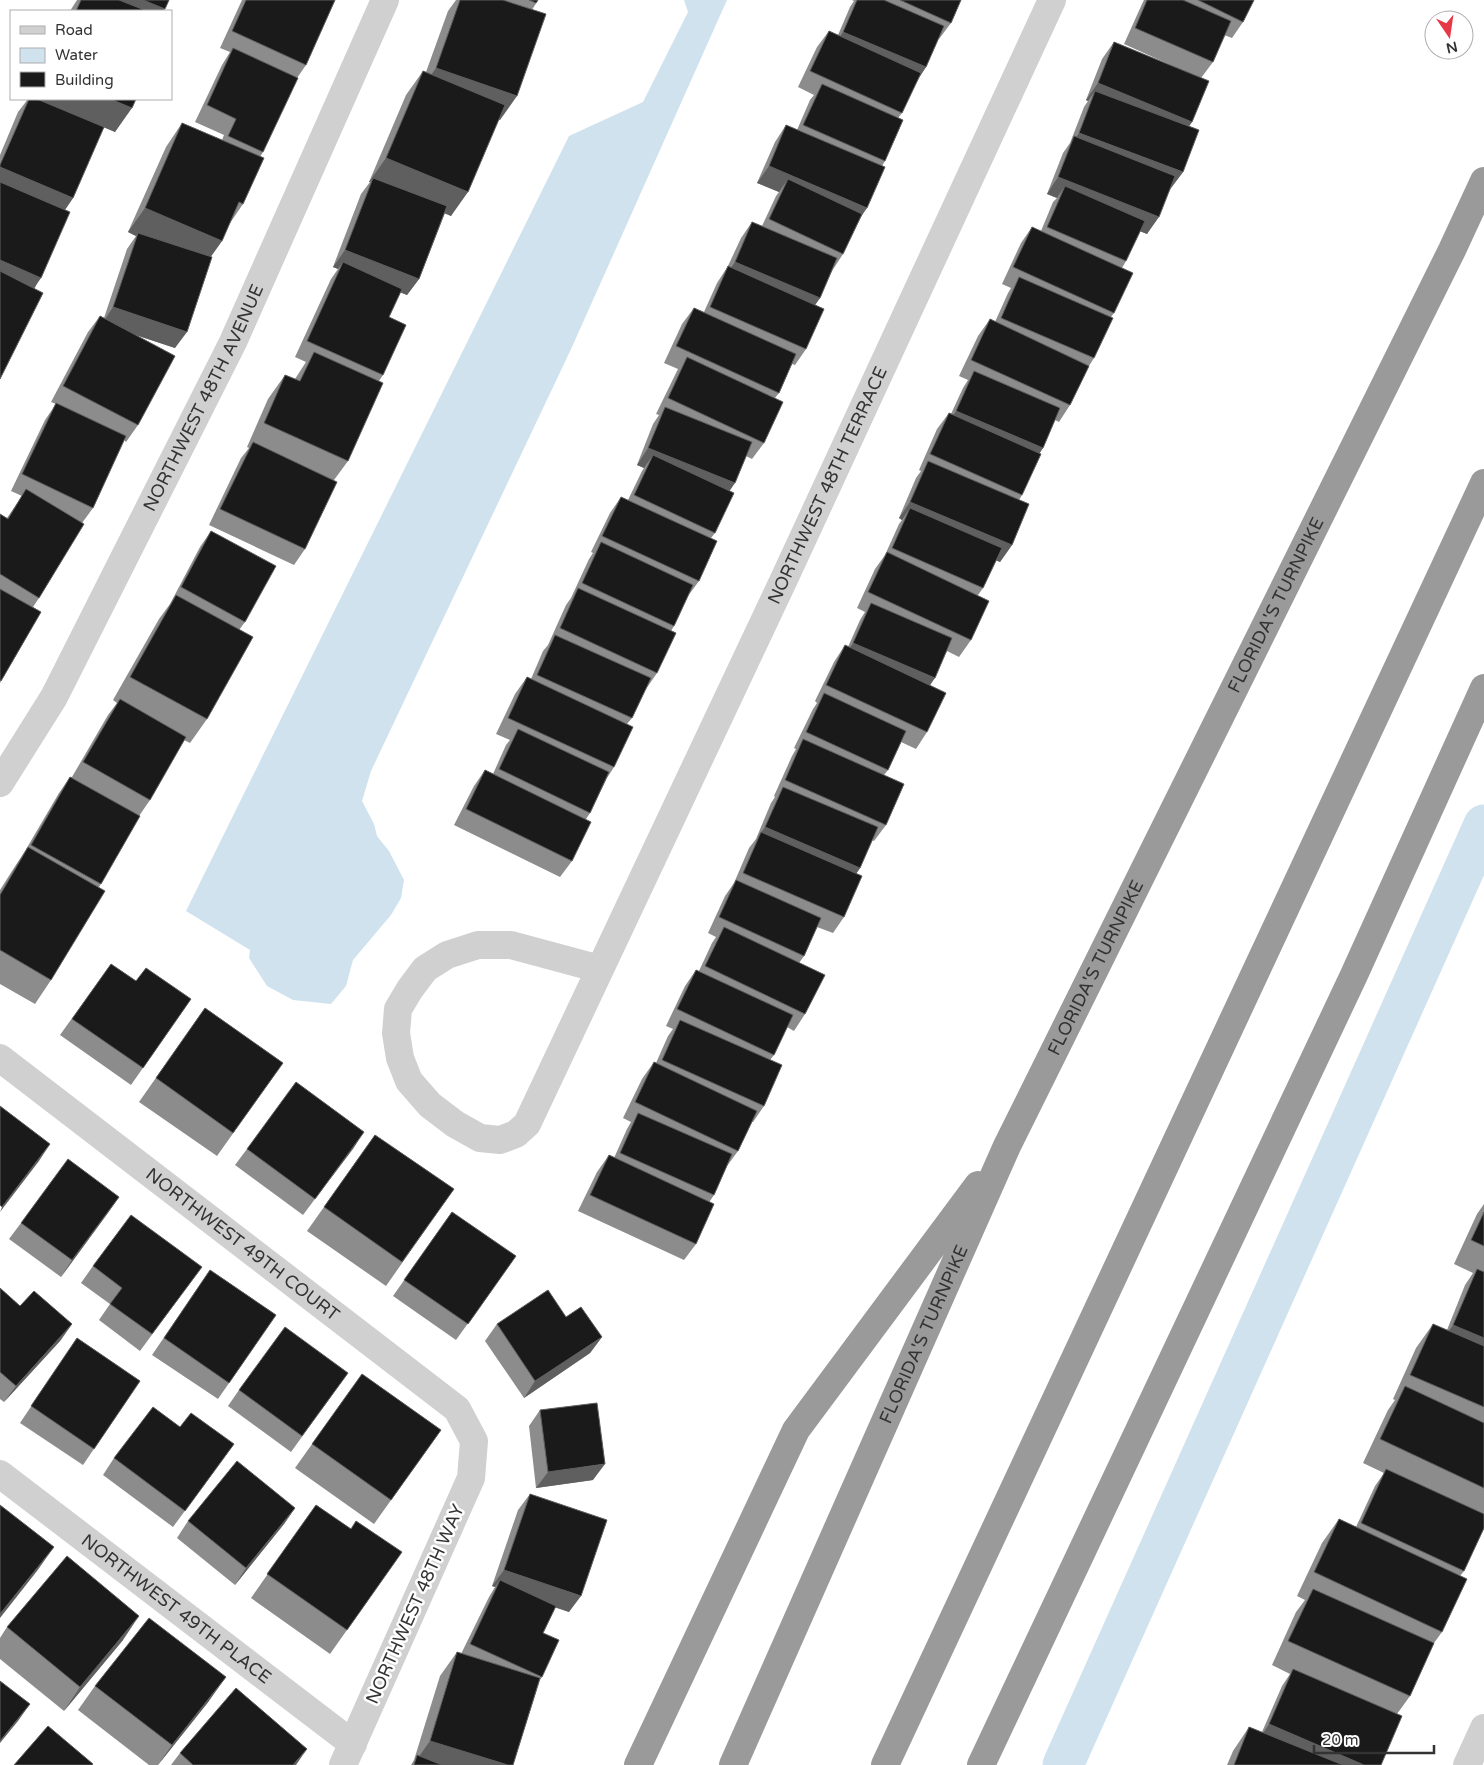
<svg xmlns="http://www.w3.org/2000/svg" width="1484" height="1765" font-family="'Varela Round',sans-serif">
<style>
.water{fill:#cfe2ee}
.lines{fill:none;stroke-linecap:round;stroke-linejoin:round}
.canal{stroke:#cfe2ee;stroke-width:41}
.street{stroke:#d0d0d0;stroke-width:28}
.highway{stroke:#9a9a9a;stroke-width:28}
.wall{fill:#8c8c8c}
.shaded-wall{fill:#5f5f5f}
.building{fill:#1a1a1a;stroke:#5f5f5f}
.labels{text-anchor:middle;stroke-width:5;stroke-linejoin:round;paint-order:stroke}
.street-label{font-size:18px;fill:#333;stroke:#fff}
</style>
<rect width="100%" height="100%" fill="#fff"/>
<path class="water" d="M684 0H727L572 347 371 771 362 801 374 824 377 836 389 851 404 880 401 898 391 915 353 960 346 986 331 1004 293 1000 267 986 249 958 250 950 186 911 569 136 643 102 688 12Z"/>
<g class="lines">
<path class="canal" d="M1063 1765 1484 825"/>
<g class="street">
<path id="s1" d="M0 783 54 697 233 342 385 0"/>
<path id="s2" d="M600 969 511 945H478L447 955 425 969 410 989 398 1009 396 1033 400 1058 409 1081 430 1105 455 1124 480 1138 500 1140 516 1134 527 1124 785 577 1052 0"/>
<path id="s3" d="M0 1058 457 1409 474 1441 471 1478 343 1765"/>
<path id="s4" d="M0 1474 353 1744"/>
<path d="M1467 1765 1484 1728"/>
</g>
<g class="highway">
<path d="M638 1765 796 1430 978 1185"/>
<path id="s5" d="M733 1765 1007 1146 1452 250 1484 181"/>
<path d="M885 1765 1484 483"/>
<path d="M981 1765 1354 975 1484 688"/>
</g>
</g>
<g class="wall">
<path d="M77 0H169L163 11H70Z"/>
<path d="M242 0H335L306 65 297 78 263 152 260 157 243 204 228 226 222 241 210 257 175 348 136 335 138 425 126 442 124 440 93 508 82 523 39 598 33 607 41 612 0 683V514L7 518 22 496 11 491 45 420 56 404 51 402 88 332 100 316 104 318 127 249 136 236 128 232 166 147 182 123 222 140 224 135 195 122 222 65 230 52 220 48Z"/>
<path d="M456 0H538L532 10 500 120 499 119 451 216 445 213 419 279 407 295 400 292 389 317 383 375 379 381 348 461 334 480 305 549 294 565 209 525 241 458 249 448 247 447 268 399 285 375 295 379 306 362 295 357 331 279 338 269 333 267 361 194 370 182H369L406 95 423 71 426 72 448 11Z"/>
<path d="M852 0H961L951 23 939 39H938L926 67 917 80 902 113 898 118 885 161 882 166 861 217 843 254 832 271 820 298 815 305 806 349 795 365 792 364 779 393 775 398 764 443 752 459 746 456 729 491 715 533 711 538 699 581 688 596 674 626 671 631 657 673 646 689H645L632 718 627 724 614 767 607 778 590 813 586 819 572 861 560 877 454 825 474 786 485 770 493 774 506 745 510 740 496 734 515 694 527 677 531 679 543 651 548 645 566 605 571 598 589 559 593 553 591 552 610 513 621 497 628 500 642 471 644 468 637 465 653 424 659 415 656 414 676 373 678 369 664 363 682 324 694 308 704 312 717 283 728 266 741 238 752 222 762 226 776 196 779 192 757 183 775 142 786 125 797 130 810 100 814 95 798 87 817 47 829 31 838 35 850 7 854 1Z"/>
<path d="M1144 0H1254L1243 22 1232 38 1224 35 1213 62 1201 78 1192 122 1189 126 1183 172 1171 188 1147 234 1140 231 1126 261 1122 268 1114 313 1111 317 1094 358 1089 366 1070 405 1059 422 1055 420 1043 448 1039 454 1022 495 1019 500 1012 545 1000 562 996 560 983 588 978 595 971 640 959 657 947 651 930 685 927 732 916 749 901 742 888 770 884 775 886 825 874 841 872 840 860 868 856 874 844 917 833 933 817 927 804 956 799 963 805 1014 794 1031 787 1027 774 1055 770 1060 764 1106 753 1122H752L738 1151 727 1166 714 1195 710 1201 696 1244 684 1260 578 1211 597 1172 609 1155 614 1158 627 1129 631 1122 623 1118 642 1079 654 1062 656 1063 668 1036 673 1029 666 1026 685 986 696 970 699 971 712 943 716 937 708 933 725 896 734 883 749 848 756 839 771 803 775 797 774 796 792 756 796 749 794 748 813 709 817 703 815 701 834 662 845 645 848 647 860 620 865 612 857 608 875 569 885 555 899 524 902 520 899 518 916 478 921 471 919 470 937 429 949 413 951 414 963 388 968 380 959 376 978 336 990 319 995 322 1008 293 1011 288 1002 284 1021 243 1032 227 1041 231 1053 202 1057 198 1047 194 1063 153 1070 143 1084 107 1088 101 1086 100 1102 59 1114 42 1186 72 1124 44 1142 4Z"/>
<path d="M28 99H136L115 132 104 127 73 198 65 210 0 379V155L18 112Z"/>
<path d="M211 531 245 622 239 630 207 719 190 743 184 740 150 800 139 816 99 887 51 980 35 1004 0 984V890L12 871 25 851 59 793 70 777H72L108 715 117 703 113 700 159 619 170 604 200 547Z"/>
<path d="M111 964 136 981 191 999 131 1085 60 1035Z"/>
<path d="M205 1008 283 1063 217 1156 139 1102Z"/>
<path d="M364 1132 303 1215 235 1165 247 1149Z"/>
<path d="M375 1135 454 1189 386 1286 307 1231Z"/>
<path d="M119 1197 61 1277 9 1239 21 1223Z"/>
<path d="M1484 1204V1528L1464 1571 1460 1576 1442 1632 1434 1643 1410 1696 1397 1714 1381 1765H1227L1233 1751 1249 1727 1262 1732 1282 1686 1290 1674 1272 1665 1296 1612 1305 1600 1297 1596 1322 1543 1339 1519 1356 1527 1375 1486 1384 1473 1363 1463 1388 1410 1395 1400 1393 1399 1416 1348 1433 1324 1447 1330 1465 1285 1473 1273 1454 1264 1477 1214Z"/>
<path d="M452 1212 516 1256 456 1340 393 1296Z"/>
<path d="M93 1266 190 1283 140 1351 99 1320 110 1304 81 1283Z"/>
<path d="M210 1270 276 1315 218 1399 152 1355Z"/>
<path d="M0 1288 20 1306 72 1324 60 1341 4 1402 0 1399Z"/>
<path d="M566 1317 602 1337 590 1353 524 1398 485 1341 497 1324Z"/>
<path d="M77 1338 140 1381 83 1465 20 1423Z"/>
<path d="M348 1373 291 1452 228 1406 239 1390Z"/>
<path d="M362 1374 441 1430 374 1524 295 1468Z"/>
<path d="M540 1410 593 1480 536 1488 529 1426Z"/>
<path d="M180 1427 234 1444 173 1527 103 1475 114 1458Z"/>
<path d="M530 1494 569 1612 555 1607 543 1633 542 1677 540 1680 513 1765H411L414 1760 440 1676 457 1652 461 1654 489 1597 495 1587 492 1586 518 1510Z"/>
<path d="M316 1505 351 1529 402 1552 330 1654 251 1598Z"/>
<path d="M295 1508 284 1524 235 1585 177 1538 188 1521Z"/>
<path d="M7 1627 123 1640 64 1711 0 1659V1638Z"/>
<path d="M95 1686 209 1701 158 1765H149L78 1710Z"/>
<path d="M180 1753 296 1765H171Z"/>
</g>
<g class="shaded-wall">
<path d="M92 0H143L165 9 163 11H120Z"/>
<path d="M843 32 926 67 915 84 832 48Z"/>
<path d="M436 68 517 96 500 120 420 91Z"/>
<path d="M1098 83 1192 122 1181 138 1095 91 1088 101 1086 100Z"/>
<path d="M36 99H110L132 108 115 132Z"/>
<path d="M1079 133 1183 172 1171 188 1069 150 1072 143Z"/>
<path d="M386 158 468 192 451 216 371 183 373 178 370 182H369Z"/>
<path d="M769 166 867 208 856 224 788 179 779 192 757 183Z"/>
<path d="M0 167 73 198 62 214 0 188Z"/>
<path d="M1058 177 1159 217 1147 234 1059 199 1065 186 1057 198 1047 194Z"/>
<path d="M145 208 222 241 205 265 138 233 136 236 128 232Z"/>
<path d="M345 250 419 279 407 295 340 269 343 262 338 269 333 267Z"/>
<path d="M0 260 41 278 30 294 0 281Z"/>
<path d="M735 262 820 298 808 315 723 279Z"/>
<path d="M113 307 187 332 175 348 102 324Z"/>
<path d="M956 411 1043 448 1031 465 945 428Z"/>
<path d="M648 448 735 483 724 499 653 455 644 468 637 465Z"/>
<path d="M910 502 1012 545 1000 562 904 521 910 508 902 520 899 518Z"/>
<path d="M853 643 935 678 923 695 842 660Z"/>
<path d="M765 827 860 868 849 884 758 837Z"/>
<path d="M364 1132 353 1149 303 1215 315 1199Z"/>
<path d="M50 1144 39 1161 0 1212 2 1207Z"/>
<path d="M119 1197 108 1213 61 1277 72 1260Z"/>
<path d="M72 1324 60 1341 4 1402 16 1386Z"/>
<path d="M1453 1325 1484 1338V1359L1442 1341Z"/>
<path d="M602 1337 590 1353 524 1398 535 1381Z"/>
<path d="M605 1464 593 1480 536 1488 548 1472Z"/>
<path d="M295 1508 284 1524 235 1585 246 1568Z"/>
<path d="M54 1547 37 1571 0 1618V1614Z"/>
<path d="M504 1570 581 1596 569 1612 497 1588 500 1580 495 1587 492 1586Z"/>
<path d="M139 1616 123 1640 64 1711 80 1687Z"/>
<path d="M226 1677 209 1701 158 1765 172 1745Z"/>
<path d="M30 1704 18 1721 0 1743V1741Z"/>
<path d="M1269 1724 1364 1765H1314L1258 1741Z"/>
<path d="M430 1741 508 1765H414L415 1762Z"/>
<path d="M307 1749 296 1765H293Z"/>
</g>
<g class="building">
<path d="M81 0H119L147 11H76Z"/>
<path d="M143 0H169L165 9Z"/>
<path d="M246 0H335L306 65 232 31Z"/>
<path d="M460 0H503L546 14 517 96 436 68Z"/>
<path d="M529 0H538L536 3Z"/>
<path d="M857 0H884L944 26 926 67 843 32Z"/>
<path d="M900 0H961L951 23Z"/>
<path d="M1147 0H1183L1231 21 1213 62 1135 28Z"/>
<path d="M1198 0H1254L1243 22Z"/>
<path d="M829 31 921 73 902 113 810 71Z"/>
<path d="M1114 42 1209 81 1192 122 1098 83Z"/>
<path d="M233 48 298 78 263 152 228 136 236 119 207 105Z"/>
<path d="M423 71 505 105 468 192 386 158Z"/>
<path d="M822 84 903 120 885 161 803 125Z"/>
<path d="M1095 91 1199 130 1183 172 1079 133Z"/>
<path d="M29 99H37L104 127 73 198 0 167V165Z"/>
<path d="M110 99H136L132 108Z"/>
<path d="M182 123 264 158 243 204 239 202 222 241 145 208Z"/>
<path d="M786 125 885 167 867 208 769 166Z"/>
<path d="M1074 136 1175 176 1159 217 1058 177Z"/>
<path d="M373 178 447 206 419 279 345 250Z"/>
<path d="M788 179 862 214 843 254 769 219Z"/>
<path d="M0 182 70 212 41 278 0 260Z"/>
<path d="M1065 186 1145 221 1126 261 1047 227Z"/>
<path d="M752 222 837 258 820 298 735 262Z"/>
<path d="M1032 227 1133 273 1114 313 1013 267Z"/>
<path d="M138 233 212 257 187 332 113 307Z"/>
<path d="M343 262 402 289 389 317 406 325 383 375 307 341Z"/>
<path d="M728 266 824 309 806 349 710 307Z"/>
<path d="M0 271 43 293 0 379Z"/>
<path d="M1019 277 1113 318 1094 358 1001 318Z"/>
<path d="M694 308 796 354 779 393 676 346Z"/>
<path d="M100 316 175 356 138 425 63 386Z"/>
<path d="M990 319 1089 366 1070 405 971 360Z"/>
<path d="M314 352 383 383 348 461 264 423 285 375 300 381Z"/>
<path d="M687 357 783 402 764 443 668 398Z"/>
<path d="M974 371 1060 408 1043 448 956 411Z"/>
<path d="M56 403 126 436 93 508 22 474Z"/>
<path d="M665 407 752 442 735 483 648 448Z"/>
<path d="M949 413 1041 454 1022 495 930 454Z"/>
<path d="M253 442 337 482 305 549 220 509Z"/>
<path d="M653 455 734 493 715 533 634 495Z"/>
<path d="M928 461 1029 504 1012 545 910 502Z"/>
<path d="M26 489 84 524 39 598 0 574V514L8 519Z"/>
<path d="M621 497 717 541 699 581 602 536Z"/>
<path d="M910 508 1002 548 983 588 892 548Z"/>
<path d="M211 531 276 566 245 622 181 587Z"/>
<path d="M601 542 693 585 674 626 582 583Z"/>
<path d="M887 552 989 601 971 640 868 592Z"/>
<path d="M578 588 676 633 657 673 560 628Z"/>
<path d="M0 589 41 612 1 681 0 680Z"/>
<path d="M176 595 253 637 207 719 130 677Z"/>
<path d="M871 603 952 638 935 678 853 643Z"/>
<path d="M555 635 651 678 632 718 537 675Z"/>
<path d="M845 645 946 693 927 732 826 685Z"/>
<path d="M527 677 633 727 614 767 508 718Z"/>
<path d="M824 693 906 731 888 770 806 732Z"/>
<path d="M120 699 186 737 150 800 83 762Z"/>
<path d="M518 729 609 772 590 813 499 769Z"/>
<path d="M803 739 904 784 886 825 785 780Z"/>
<path d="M485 770 591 822 572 861 466 809Z"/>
<path d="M70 777 140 816 101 884 31 845Z"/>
<path d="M783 787 878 827 860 868 765 827Z"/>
<path d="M761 832 862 876 844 917 743 873Z"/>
<path d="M28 847 105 891 51 980 0 950V895Z"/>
<path d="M736 880 821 918 804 956 719 917Z"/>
<path d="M724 927 825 975 805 1014 705 966Z"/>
<path d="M111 964 136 981 146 968 191 999 143 1068 72 1019Z"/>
<path d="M696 970 793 1015 774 1055 677 1009Z"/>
<path d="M205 1008 283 1063 233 1133 156 1078Z"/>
<path d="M680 1020 782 1065 764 1106 662 1060Z"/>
<path d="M654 1062 757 1111 738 1151 635 1102Z"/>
<path d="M296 1082 364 1132 315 1199 247 1149Z"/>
<path d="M0 1106 50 1144 2 1207 0 1205Z"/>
<path d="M638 1113 732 1154 714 1195 620 1153Z"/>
<path d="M375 1135 454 1189 402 1262 324 1207Z"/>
<path d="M609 1155 714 1204 696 1244 590 1195Z"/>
<path d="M68 1159 119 1197 72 1260 21 1223Z"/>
<path d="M452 1212 516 1256 468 1324 404 1280Z"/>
<path d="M1484 1212V1246L1471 1240Z"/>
<path d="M131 1215 202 1267 152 1334 110 1304 122 1288 93 1266Z"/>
<path d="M1477 1269 1484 1272V1338L1453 1325Z"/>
<path d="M210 1270 276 1315 229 1383 164 1338Z"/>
<path d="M0 1288 20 1306 34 1291 72 1324 16 1386 0 1372Z"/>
<path d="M548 1290 566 1317 581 1307 602 1337 535 1381 497 1324Z"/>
<path d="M1433 1324 1484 1346V1407L1410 1375Z"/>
<path d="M285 1327 348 1373 302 1436 239 1390Z"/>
<path d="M77 1338 140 1381 94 1449 31 1406Z"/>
<path d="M362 1374 441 1430 391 1500 312 1444Z"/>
<path d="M1405 1386 1484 1423V1488L1380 1439Z"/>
<path d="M597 1403 605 1464 548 1472 540 1410Z"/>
<path d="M153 1407 180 1427 191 1413 234 1444 185 1511 114 1458Z"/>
<path d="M237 1461 295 1508 246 1568 188 1521Z"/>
<path d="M1386 1469 1484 1514V1528L1464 1571 1361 1523Z"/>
<path d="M530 1494 607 1520 581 1596 504 1570Z"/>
<path d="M0 1505 54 1547 0 1614Z"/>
<path d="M316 1505 351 1529 356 1521 402 1552 347 1630 267 1574Z"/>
<path d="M1339 1519 1467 1579 1442 1632 1314 1572Z"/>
<path d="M67 1556 139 1616 80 1687 7 1627Z"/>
<path d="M500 1580 556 1606 543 1633 559 1640 542 1677 470 1644Z"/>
<path d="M1313 1589 1434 1643 1410 1696 1288 1641Z"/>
<path d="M149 1618 226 1677 172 1745 95 1686Z"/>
<path d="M457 1652 540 1678 513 1765H508L430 1741Z"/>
<path d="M1293 1669 1402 1716 1381 1765H1364L1269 1724Z"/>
<path d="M0 1681 30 1704 0 1741Z"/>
<path d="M236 1688 307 1749 293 1765H193L180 1753Z"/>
<path d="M48 1726 93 1764 92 1765H14Z"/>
<path d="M1249 1727 1343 1765H1234Z"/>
<path d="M417 1755 442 1765H414Z"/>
</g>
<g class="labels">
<g class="street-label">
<text dy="6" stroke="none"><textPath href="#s1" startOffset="436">NORTHWEST 48TH AVENUE</textPath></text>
<text dy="6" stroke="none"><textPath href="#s2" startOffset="1156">NORTHWEST 48TH TERRACE</textPath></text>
<text dy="6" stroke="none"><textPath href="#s5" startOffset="1281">FLORIDA'S TURNPIKE</textPath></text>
<text dy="6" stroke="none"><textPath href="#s5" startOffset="876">FLORIDA'S TURNPIKE</textPath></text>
<text dy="6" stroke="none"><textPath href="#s3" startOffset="306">NORTHWEST 49TH COURT</textPath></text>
<text dy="6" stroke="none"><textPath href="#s5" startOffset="471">FLORIDA'S TURNPIKE</textPath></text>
<text transform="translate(415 1604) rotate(-66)" y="6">NORTHWEST 48TH WAY</text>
<text dy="6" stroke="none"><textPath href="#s4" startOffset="222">NORTHWEST 49TH PLACE</textPath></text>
</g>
</g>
<rect x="10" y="10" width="162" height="90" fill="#ffffff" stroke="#adadad"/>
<rect x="20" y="26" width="25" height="8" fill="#d0d0d0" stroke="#adadad"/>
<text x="55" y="35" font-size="15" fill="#333333">Road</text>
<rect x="20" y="48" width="25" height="15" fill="#cfe2ee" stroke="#adadad"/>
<text x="55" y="60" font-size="15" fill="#333333">Water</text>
<rect x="20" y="72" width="25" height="15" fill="#1a1a1a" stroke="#adadad"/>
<text x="55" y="85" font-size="15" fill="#333333">Building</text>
<g transform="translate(1449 35) rotate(167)"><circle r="24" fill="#ffffff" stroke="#adadad"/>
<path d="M0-4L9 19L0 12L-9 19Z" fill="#e63946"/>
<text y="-8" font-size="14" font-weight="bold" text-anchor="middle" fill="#333333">N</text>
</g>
<path d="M1314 1745v8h120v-8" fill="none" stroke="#333333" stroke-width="2.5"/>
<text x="1322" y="1745" font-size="15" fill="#333333" stroke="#ffffff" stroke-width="4" paint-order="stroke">20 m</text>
</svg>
